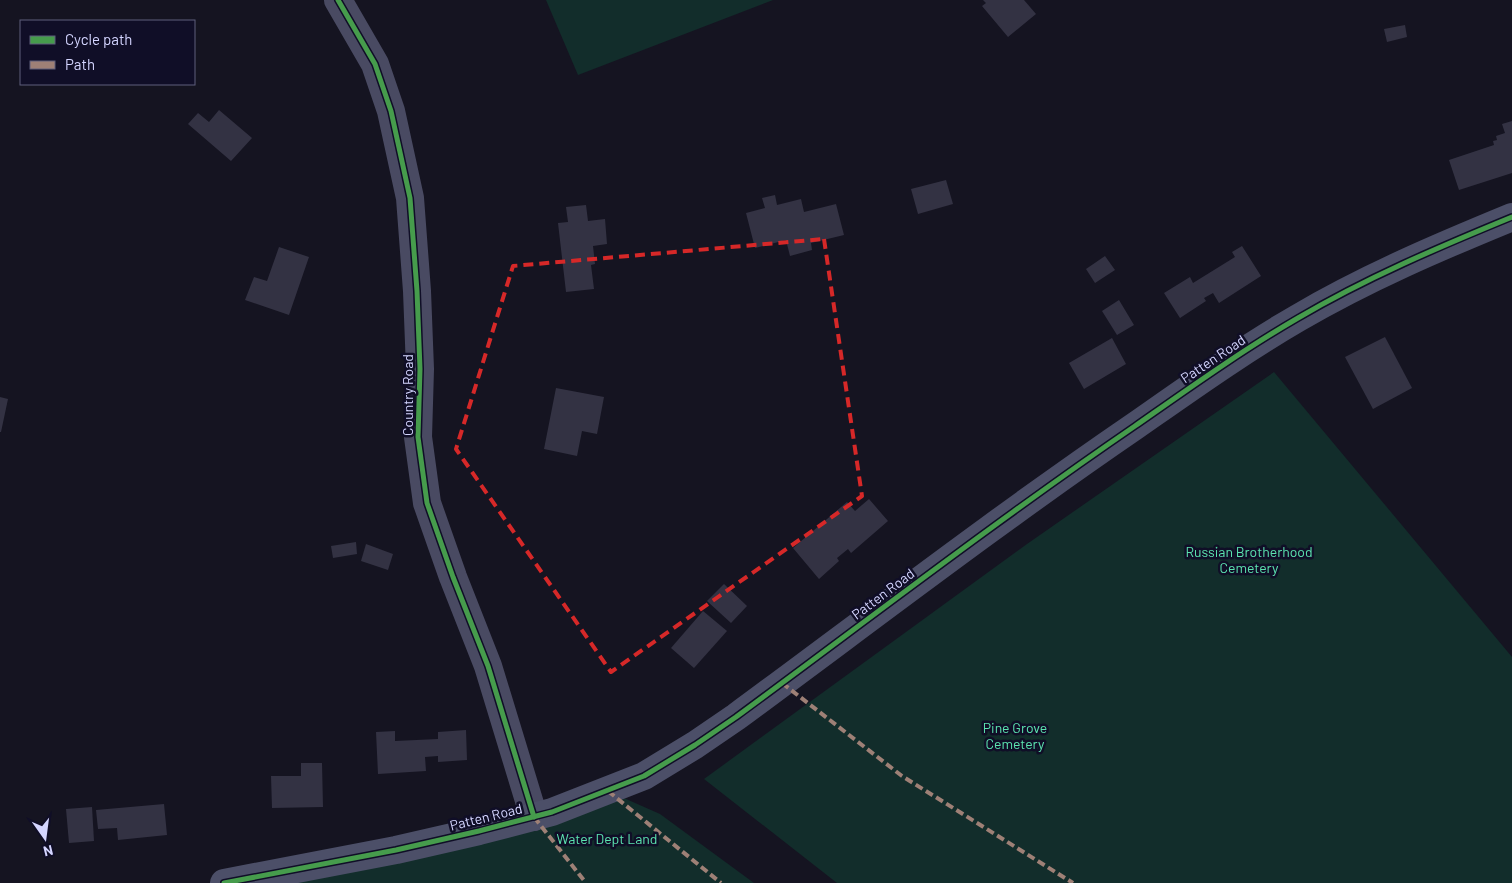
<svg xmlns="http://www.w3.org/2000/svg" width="1512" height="883" font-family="Barlow,sans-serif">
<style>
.green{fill:#122d2b}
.building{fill:#333243}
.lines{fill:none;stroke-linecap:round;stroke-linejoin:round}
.street{stroke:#494a62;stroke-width:28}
.secondary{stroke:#4c4f68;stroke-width:28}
.quiet{stroke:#9e8076;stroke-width:4;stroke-dasharray:8 4;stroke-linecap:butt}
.cycleway-casing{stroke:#100e27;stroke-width:8}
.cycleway{stroke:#469c4c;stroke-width:5}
.marked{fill:none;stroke:#d62828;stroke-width:4;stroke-dasharray:10 6;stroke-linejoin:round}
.labels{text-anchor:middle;stroke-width:5;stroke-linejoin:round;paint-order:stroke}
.street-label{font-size:14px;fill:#d4d5ff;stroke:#100e27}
.park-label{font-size:14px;fill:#5ce4b0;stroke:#100e27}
</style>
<rect width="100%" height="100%" fill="#151421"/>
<g class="green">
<path d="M546 0H773L578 75Z"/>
<path d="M1274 372 1512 657V883H837L704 779 1027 544Z"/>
<path d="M608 791 660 814 754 883H224Z"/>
</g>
<g class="building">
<path d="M983 0H1024L1036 14 1008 37 982 6 986 3Z"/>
<path d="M1405 25 1407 37 1387 42 1384 29Z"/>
<path d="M219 110 252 138 231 161 188 124 198 113 209 122Z"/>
<path d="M1512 121V173L1459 190 1449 160 1494 145 1493 141 1497 140 1496 136 1505 133 1502 124Z"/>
<path d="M946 180 953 204 918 214 911 189Z"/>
<path d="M775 195 777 205 801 199 804 212 836 204 844 235 811 243 812 250 790 256 786 240 755 248 746 213 765 208 762 198Z"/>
<path d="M586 205 588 221 605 219 607 244 593 246 595 264 591 265 594 289 566 292 558 223 568 222 566 207Z"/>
<path d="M1242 246 1261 276 1219 303 1213 293 1204 298 1206 301 1180 318 1164 293 1190 277 1193 283 1235 257 1232 252Z"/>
<path d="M279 247 309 257 289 315 245 300 254 277 267 281Z"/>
<path d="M1105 256 1115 270 1095 283 1086 269Z"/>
<path d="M1119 300 1134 325 1117 335 1102 311Z"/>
<path d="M1385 337 1412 388 1373 409 1345 357Z"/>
<path d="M1112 338 1126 364 1084 389 1069 363Z"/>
<path d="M556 388 604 397 597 434 582 431 577 456 544 449Z"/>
<path d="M0 397 8 399 1 432H0Z"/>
<path d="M869 499 888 521 851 553 848 549 837 558 839 561 819 579 793 548 847 502 855 511Z"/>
<path d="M356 542 357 554 333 558 331 546Z"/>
<path d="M366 544 393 554 388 570 361 561Z"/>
<path d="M724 584 747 606 731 623 707 601Z"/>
<path d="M703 611 727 631 694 668 671 648Z"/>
<path d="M466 730 467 760 438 762V756L425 757 426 771 378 774 376 732 395 731V741L438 739V732Z"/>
<path d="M301 763H322L323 807 272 808 271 776H301Z"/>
<path d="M164 804 167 835 118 840 117 828 98 829 96 810Z"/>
<path d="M92 807 94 841 69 843 66 809Z"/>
</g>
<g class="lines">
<path class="street" d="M338 0 375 64 391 111 410 198 417 291 420 369 418 437 427 503 453 577 488 666 534 817"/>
<path class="secondary" d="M224 883 396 850 479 831 552 812 644 776 695 745 736 717C869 619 999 519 1135 426 1188 389 1241 351 1298 318 1366 278 1439 247 1512 217"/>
<g class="quiet">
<path d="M782 683 902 776 1073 883"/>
<path d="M608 791 721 883"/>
<path d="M534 817 586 883"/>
</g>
<g class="cycleway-casing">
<g id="cycleway">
<path d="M338 0 375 64 391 111 410 198 417 291 420 369 418 437 427 503 453 577 488 666 534 817"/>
<path d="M224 883 396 850 479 831 552 812 644 776 695 745 736 717C869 619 999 519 1135 426 1188 389 1241 351 1298 318 1366 278 1439 247 1512 217"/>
</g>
</g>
<use href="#cycleway" class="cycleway"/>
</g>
<path class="marked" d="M824 239 862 496 611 672 456 449 513 266Z"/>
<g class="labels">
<g class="street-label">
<text transform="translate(1213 359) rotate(-34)" y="5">Patten Road</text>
<text transform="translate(408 395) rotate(-90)" y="5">Country Road</text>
<text transform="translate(883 594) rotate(-37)" y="5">Patten Road</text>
<text transform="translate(486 817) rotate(-14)" y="5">Patten Road</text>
</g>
<g class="park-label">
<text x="1249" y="557">Russian Brotherhood<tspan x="1249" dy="16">Cemetery</tspan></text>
<text x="1015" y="733">Pine Grove<tspan x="1015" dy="16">Cemetery</tspan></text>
<text x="607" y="844">Water Dept Land</text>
</g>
</g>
<rect x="20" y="20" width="175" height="65" fill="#100e27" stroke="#5e5e7d"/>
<rect x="30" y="36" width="25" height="8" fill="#469c4c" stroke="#5e5e7d"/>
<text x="65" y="45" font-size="15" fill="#d4d5ff">Cycle path</text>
<rect x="30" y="61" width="25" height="8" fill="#9e8076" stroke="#5e5e7d"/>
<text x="65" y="70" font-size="15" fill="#d4d5ff">Path</text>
<g transform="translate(45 838) rotate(166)" stroke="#100e27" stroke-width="4" paint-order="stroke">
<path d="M0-4L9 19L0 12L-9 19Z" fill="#d4d5ff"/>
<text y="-8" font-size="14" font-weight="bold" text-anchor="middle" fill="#d4d5ff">N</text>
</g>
</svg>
